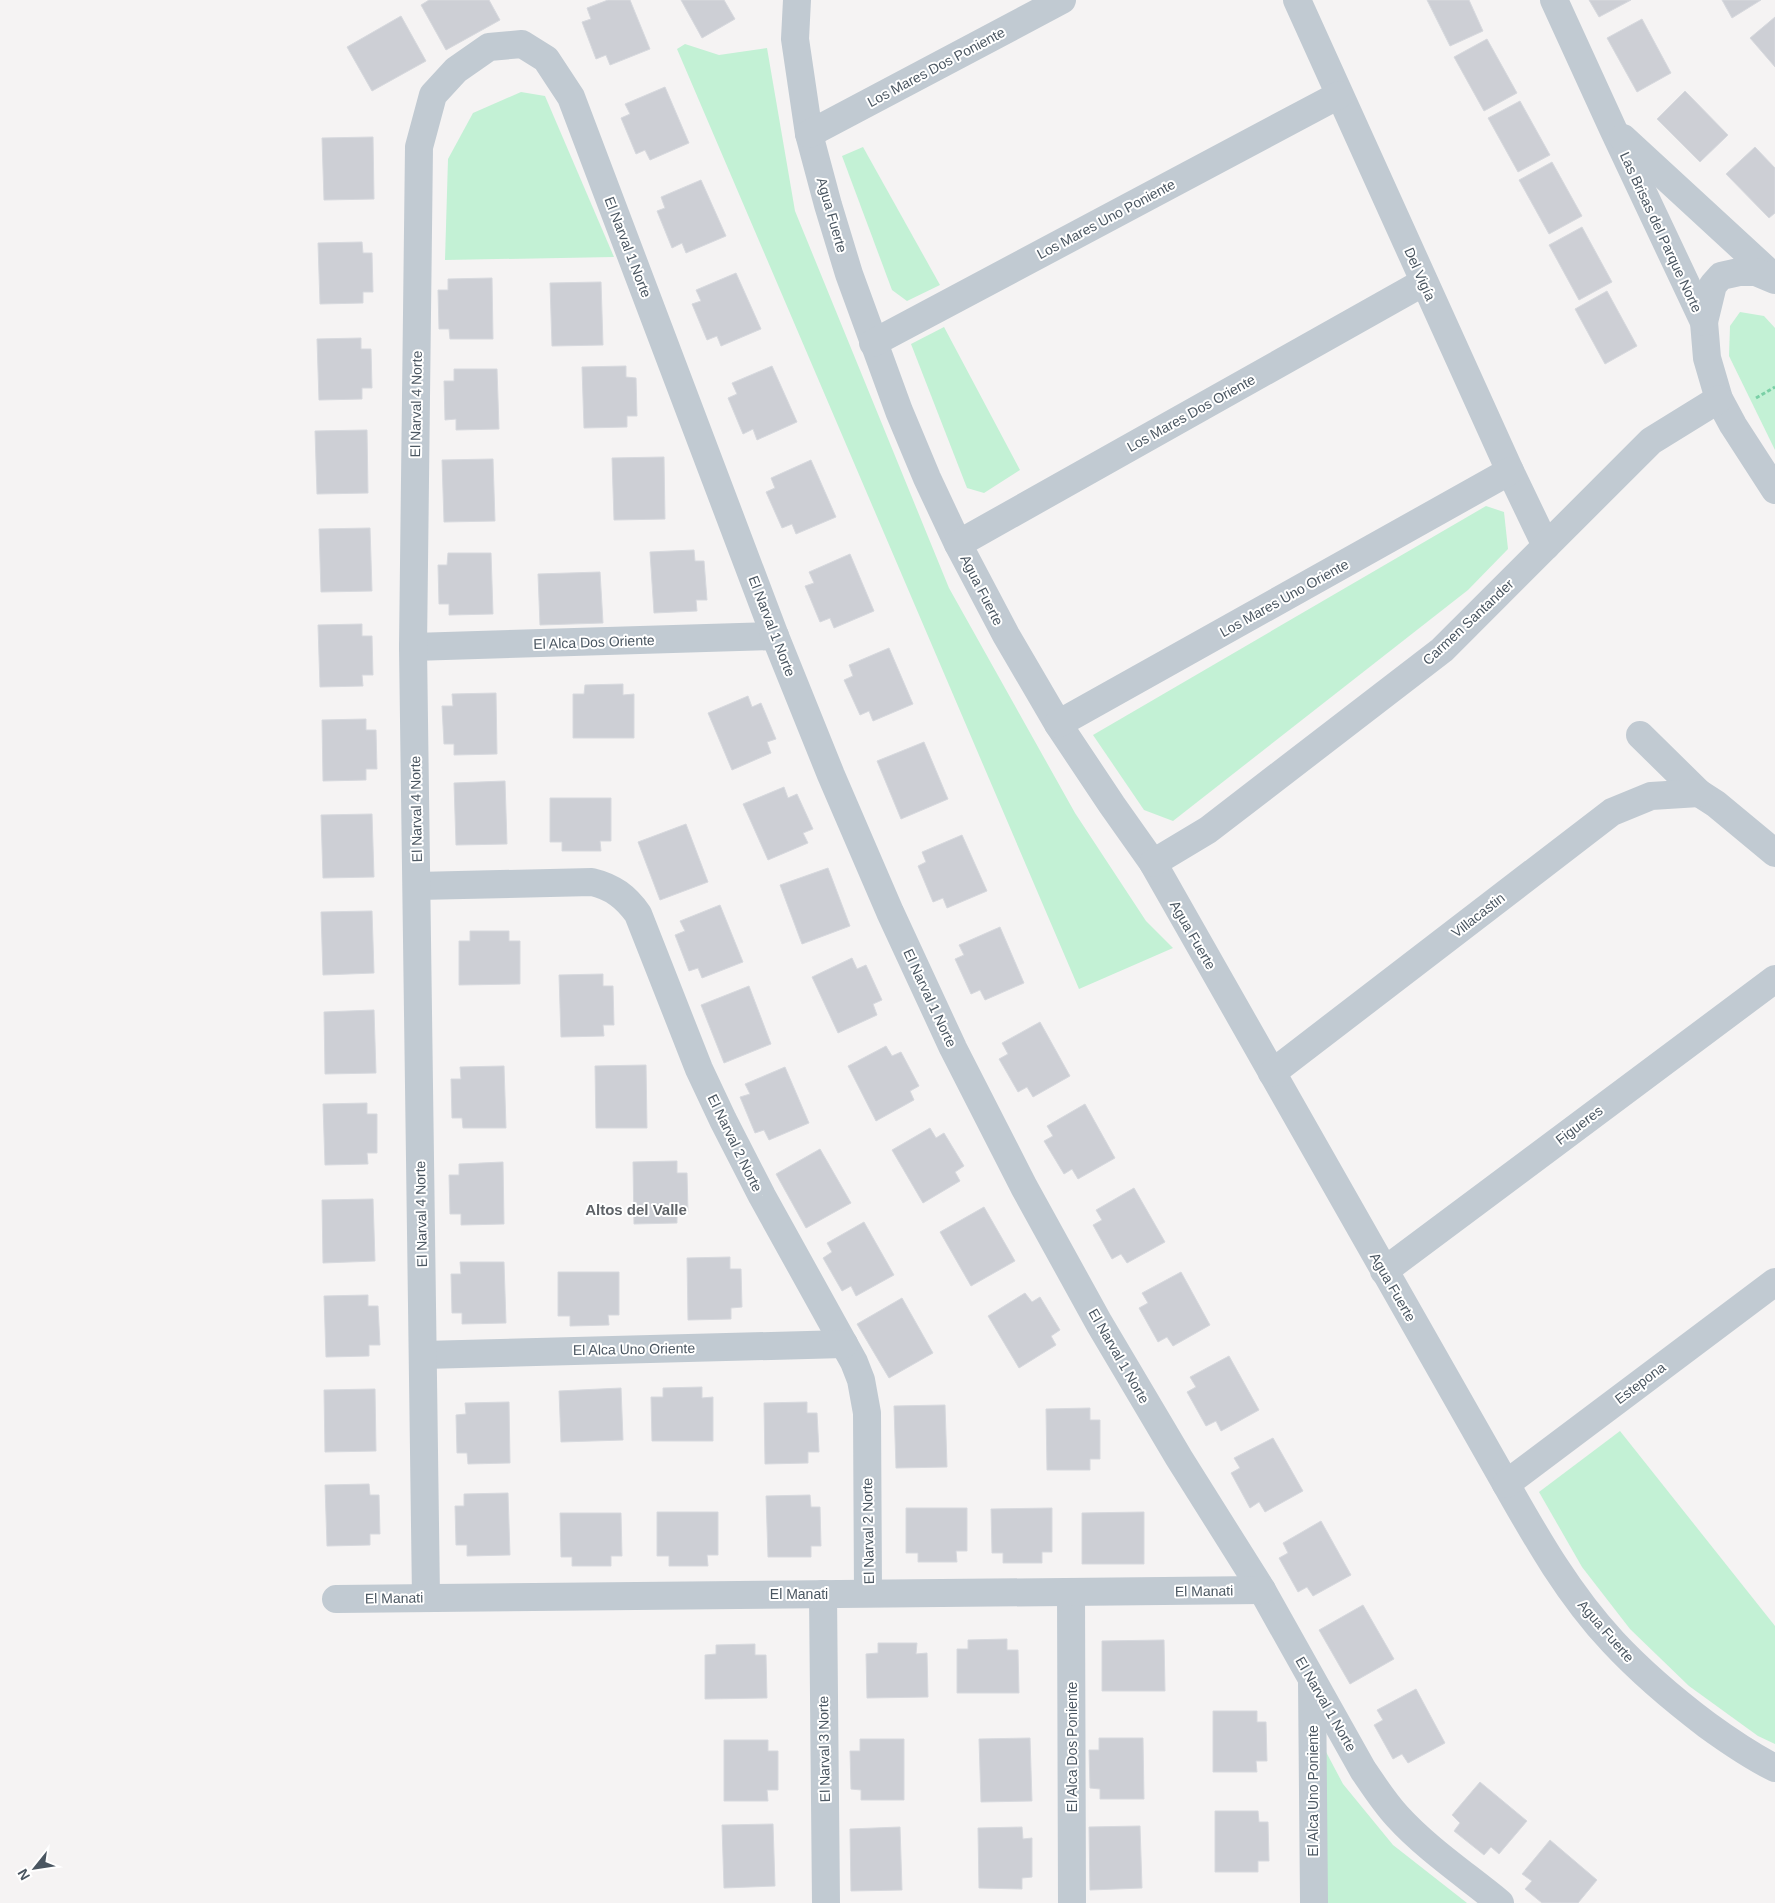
<svg xmlns="http://www.w3.org/2000/svg" width="1775" height="1903" font-family="Arial,sans-serif">
<style>
.green{fill:#c3f1d5}
.building{fill:#cdcfd5;stroke:#d7d9de}
.lines{fill:none;stroke-linecap:round;stroke-linejoin:round}
.path{stroke:#7ad0a6;stroke-width:3;stroke-dasharray:4 2.5;stroke-linecap:butt}
.minor{stroke:#c1cad2;stroke-width:28}
.labels{text-anchor:middle;stroke-width:4;stroke-linejoin:round;paint-order:stroke}
.street-label{font-size:14px;fill:#4a5661;stroke:#fff}
.neighbourhood-label{font-size:15px;font-weight:bold;fill:#5f6368;stroke:#fff}
</style>
<rect width="100%" height="100%" fill="#f5f3f3"/>
<g class="green">
<path d="M685 44 719 55 767 48 795 211 949 588 1075 813 1146 921 1173 948 1079 989 677 49Z"/>
<path d="M521 92 545 96 614 257 445 260 448 159 473 113Z"/>
<path d="M863 147 940 285 907 301 892 290 842 156Z"/>
<path d="M1740 312 1764 316 1775 328V450L1729 356 1730 326Z"/>
<path d="M944 327 1020 470 984 493 967 488 911 344Z"/>
<path d="M1486 506 1504 512 1508 549 1468 590 1173 821 1144 810 1093 735Z"/>
<path d="M1620 1431 1775 1626V1744L1758 1736 1689 1686 1630 1629 1582 1567 1539 1492Z"/>
<path d="M1325 1750 1343 1784 1393 1845 1467 1903H1327Z"/>
</g>
<g class="building">
<path d="M429 0H489L500 20 446 50 421 5Z"/>
<path d="M608 0H630L650 49 610 65 606 55 596 59 582 22 591 19 587 8Z"/>
<path d="M681 0H724L735 19 702 38Z"/>
<path d="M1427 0H1469L1483 31 1450 46Z"/>
<path d="M1589 0H1631L1599 17Z"/>
<path d="M1722 0H1761L1732 18Z"/>
<path d="M401 16 426 61 372 91 347 47Z"/>
<path d="M1775 17V67L1750 38Z"/>
<path d="M1642 19 1671 73 1637 92 1607 38Z"/>
<path d="M1487 39 1517 93 1484 111 1454 57Z"/>
<path d="M665 87 689 143 650 160 645 150 636 154 621 118 630 114 625 104Z"/>
<path d="M1685 91 1728 135 1700 162 1657 119Z"/>
<path d="M1520 101 1550 155 1518 172 1488 118Z"/>
<path d="M373 137 374 199 324 200 322 138Z"/>
<path d="M1755 147 1775 168V213L1769 218 1726 174Z"/>
<path d="M1552 162 1582 216 1549 234 1519 180Z"/>
<path d="M701 180 726 236 686 253 682 243 672 248 657 211 665 208 661 197Z"/>
<path d="M1582 227 1612 282 1579 300 1549 245Z"/>
<path d="M362 242 363 253H372L373 292H363V303L320 304 318 243Z"/>
<path d="M736 273 761 329 721 346 717 336 707 340 692 304 701 301 696 290Z"/>
<path d="M492 278 493 339H450L449 329H439L438 290H448V279Z"/>
<path d="M601 282 603 345 552 346 550 283Z"/>
<path d="M1607 291 1637 346 1605 364 1575 309Z"/>
<path d="M361 338V349H371L372 388H362V399L319 400 317 339Z"/>
<path d="M626 366V377L636 378 637 416H627V427L584 428 582 367Z"/>
<path d="M772 366 797 422 757 440 753 429 743 434 728 398 737 394 732 383Z"/>
<path d="M454 369H497L499 429 456 430V419L445 420 444 381H454Z"/>
<path d="M367 430 368 493 317 494 315 431Z"/>
<path d="M664 457 665 519 614 520 612 458Z"/>
<path d="M493 459 495 521 444 522 442 460Z"/>
<path d="M811 460 836 517 796 534 792 524 782 528 766 492 775 488 771 478Z"/>
<path d="M370 528 372 591 321 592 319 529Z"/>
<path d="M694 550 695 561H704L707 600H696L697 611 654 613 650 552Z"/>
<path d="M448 553H491L493 614 449 615V604H439L438 565H447Z"/>
<path d="M850 554 874 611 834 628 830 618 820 622 805 586 814 583 809 572Z"/>
<path d="M600 572 603 623 540 625 538 574Z"/>
<path d="M362 624V636H372L373 675H362L363 686 320 687 318 625Z"/>
<path d="M889 648 913 704 873 721 869 711 860 715 844 680 853 676 849 665Z"/>
<path d="M623 684V695L634 694V738H573V694H584L585 685Z"/>
<path d="M496 693 497 754 454 755V744H444L442 706H453L452 694Z"/>
<path d="M748 696 752 707 761 703 776 739 767 742 771 753 732 770 708 713Z"/>
<path d="M366 719V730H376L377 769H366V780L323 781 322 720Z"/>
<path d="M924 742 948 799 901 819 877 761Z"/>
<path d="M505 781 507 844 456 845 454 783Z"/>
<path d="M784 787 788 798 797 794 813 829 803 833 808 843 768 860 743 804Z"/>
<path d="M550 798H611V841H600L601 851H562V842H550Z"/>
<path d="M372 814 374 877 323 878 321 815Z"/>
<path d="M686 824 708 882 660 900 638 842Z"/>
<path d="M962 835 987 891 947 908 943 898 933 902 918 866 926 862 922 852Z"/>
<path d="M828 868 850 926 802 944 780 885Z"/>
<path d="M720 905 743 962 702 978 698 968 689 971 675 935 685 931 680 921Z"/>
<path d="M372 911 374 973 323 975 321 912Z"/>
<path d="M1000 927 1024 983 985 1000 980 990 971 994 955 959 964 955 959 945Z"/>
<path d="M470 931H509V941H520V984L459 985V941H470Z"/>
<path d="M852 958 857 969 866 965 882 1000 873 1004 877 1015 838 1033 812 977Z"/>
<path d="M603 974V986H613L614 1025H603L604 1036 561 1037 559 975Z"/>
<path d="M749 986 771 1044 724 1063 701 1005Z"/>
<path d="M374 1010 376 1073 325 1074 324 1012Z"/>
<path d="M1040 1022 1070 1076 1033 1097 1027 1087 1018 1092 999 1059 1008 1054 1002 1043Z"/>
<path d="M886 1046 892 1056 901 1052 919 1086 910 1091 914 1100 876 1121 848 1066Z"/>
<path d="M646 1065 647 1128H596L595 1066Z"/>
<path d="M504 1066 506 1128H463L462 1118H452L451 1079H461L460 1067Z"/>
<path d="M785 1067 809 1123 769 1140 764 1130 755 1133 740 1097 750 1094 745 1084Z"/>
<path d="M367 1103V1114H377V1153H367L368 1164 325 1165 323 1104Z"/>
<path d="M1085 1104 1115 1158 1078 1179 1072 1169 1064 1174 1044 1141 1053 1136 1047 1126Z"/>
<path d="M930 1128 936 1138 944 1133 964 1166 955 1172 960 1181 923 1203 892 1150Z"/>
<path d="M820 1149 851 1203 806 1228 776 1174Z"/>
<path d="M677 1161V1173H687L688 1212H677V1223L634 1224 633 1162Z"/>
<path d="M503 1162 504 1224 461 1225V1214H450L449 1175H459V1164Z"/>
<path d="M1134 1188 1165 1242 1127 1263 1121 1254 1112 1259 1093 1225 1102 1220 1096 1210Z"/>
<path d="M373 1199 375 1261 323 1263 322 1200Z"/>
<path d="M984 1207 1015 1261 971 1286 940 1232Z"/>
<path d="M864 1222 894 1275 856 1296 851 1286 842 1291 823 1258 832 1252 827 1243Z"/>
<path d="M730 1257V1269H741L742 1307 731 1308V1319L688 1320 687 1258Z"/>
<path d="M460 1262H504L506 1323 462 1324V1313H452L451 1274H461Z"/>
<path d="M558 1272H619V1315H608L609 1325 570 1326V1316H558Z"/>
<path d="M1181 1272 1210 1325 1173 1346 1167 1337 1158 1342 1139 1308 1148 1303 1142 1293Z"/>
<path d="M1025 1293 1032 1302 1040 1297 1060 1330 1051 1336 1056 1345 1019 1368 988 1316Z"/>
<path d="M368 1295V1306H378L380 1345H369V1356L326 1357 324 1296Z"/>
<path d="M902 1298 933 1353 889 1378 857 1324Z"/>
<path d="M1229 1356 1259 1410 1221 1431 1216 1421 1206 1426 1187 1392 1196 1387 1190 1377Z"/>
<path d="M702 1387V1398L713 1397V1441H652L651 1397H663V1388Z"/>
<path d="M621 1388 623 1440 561 1442 559 1391Z"/>
<path d="M375 1389 376 1451 325 1452 324 1390Z"/>
<path d="M509 1402 510 1463 468 1464 467 1453H457L456 1415 466 1414 465 1403Z"/>
<path d="M807 1402V1413H817L819 1452H808V1463L765 1464 764 1403Z"/>
<path d="M945 1405 947 1467 896 1468 894 1406Z"/>
<path d="M1090 1408V1420H1100V1459H1090V1470H1047L1046 1409Z"/>
<path d="M1273 1438 1303 1491 1265 1512 1259 1502 1250 1508 1231 1473 1240 1468 1234 1458Z"/>
<path d="M369 1484 370 1495H379L380 1534H370V1545L327 1546 325 1485Z"/>
<path d="M508 1493 510 1555 467 1556V1545H456L455 1506H464V1494Z"/>
<path d="M810 1495 811 1507H820L821 1546H811V1557H768L766 1496Z"/>
<path d="M906 1508H967V1551H956L957 1562H918V1553H906Z"/>
<path d="M1052 1508V1552H1042V1563H1003V1553H992L991 1509Z"/>
<path d="M657 1512H718V1555H707L708 1566H669V1556H657Z"/>
<path d="M1144 1512V1564H1082V1513Z"/>
<path d="M560 1513H621L622 1556H611V1566H572V1557H561Z"/>
<path d="M1321 1521 1351 1575 1313 1596 1307 1587 1298 1592 1279 1558 1288 1553 1283 1543Z"/>
<path d="M1363 1605 1394 1659 1350 1684 1319 1630Z"/>
<path d="M1007 1639V1650H1018L1019 1693H957V1649H968V1640Z"/>
<path d="M1164 1640 1165 1691H1102V1641Z"/>
<path d="M878 1643H917L916 1654 927 1653 928 1697 867 1698 866 1654 878 1653Z"/>
<path d="M755 1644V1655H766L767 1698 705 1699V1655L716 1654V1645Z"/>
<path d="M1416 1689 1445 1743 1408 1763 1402 1754 1393 1759 1374 1725 1383 1720 1377 1710Z"/>
<path d="M1213 1711H1257V1722H1266L1267 1761H1256L1257 1772H1213Z"/>
<path d="M1030 1738 1032 1801 981 1802 979 1739Z"/>
<path d="M1099 1738H1143L1144 1799H1100V1789L1090 1788 1089 1750H1099Z"/>
<path d="M860 1739H904V1800H861V1790L851 1789 850 1751H860Z"/>
<path d="M724 1740H768V1751H778V1790H767L768 1801H724Z"/>
<path d="M1480 1782 1527 1821 1499 1854 1491 1847 1484 1855 1454 1831 1460 1823 1452 1815Z"/>
<path d="M1215 1811H1258L1259 1822H1268L1269 1861H1258V1872H1215Z"/>
<path d="M773 1824 775 1886 724 1888 722 1825Z"/>
<path d="M1140 1826 1142 1888 1090 1890 1089 1827Z"/>
<path d="M900 1827 902 1890 851 1891 850 1829Z"/>
<path d="M1022 1827 1023 1839 1032 1838V1877L1022 1878V1889L979 1888 978 1828Z"/>
<path d="M1550 1840 1597 1880 1578 1903H1542L1525 1889 1532 1881 1522 1874Z"/>
</g>
<g class="lines">
<path class="path" d="M1756 398 1775 387"/>
<g class="minor">
<path d="M797 0 795 39 809 134 828 205 849 274 899 411 927 478 958 544 1006 635 1058 724 1112 805 1153 863 1506 1484C1537 1539 1569 1595 1613 1642 1641 1672 1674 1700 1707 1725 1729 1741 1751 1756 1775 1768"/>
<path d="M1297 0 1510 471 1546 546"/>
<path d="M1554 0 1613 129 1704 322 1707 358 1719 399 1733 425 1775 490"/>
<path d="M809 134 1062 0"/>
<path d="M1623 138 1775 278"/>
<path d="M1704 322 1713 285 1721 276 1739 272H1756L1775 280"/>
<path d="M873 343 1339 95"/>
<path d="M958 544 1424 282"/>
<path d="M413 647 775 636"/>
<path d="M1058 724 1510 471"/>
<path d="M1640 735 1699 793 1716 804 1775 853"/>
<path d="M1153 863 1208 830 1442 650 1651 441 1719 399"/>
<path d="M417 886 592 882C613 887 626 897 638 914L699 1069 723 1120 762 1196 854 1362 861 1380 867 1413 868 1593"/>
<path d="M1272 1073 1612 812 1651 796 1699 793"/>
<path d="M1384 1271 1775 979"/>
<path d="M423 1355 844 1344"/>
<path d="M1506 1484 1775 1282"/>
<path d="M1071 1592 1072 1903"/>
<path d="M823 1594 826 1903"/>
<path d="M426 1598 413 647 419 147 433 95 456 70 489 47 522 44 546 59 571 97 775 636 831 775 890 912 953 1048 1024 1187 1099 1323 1179 1458 1262 1590 1363 1770C1374 1786 1384 1802 1397 1816 1427 1849 1466 1875 1500 1903"/>
<path d="M336 1599 1262 1590"/>
<path d="M1312 1681 1314 1903"/>
</g>
</g>
<g class="labels">
<g class="street-label">
<text transform="translate(936 67) rotate(-28)" y="5">Los Mares Dos Poniente</text>
<text transform="translate(832 215) rotate(74)" y="5">Agua Fuerte</text>
<text transform="translate(1106 219) rotate(-28)" y="5">Los Mares Uno Poniente</text>
<text transform="translate(1661 232) rotate(65)" y="5">Las Brisas del Parque Norte</text>
<text transform="translate(628 247) rotate(69)" y="5">El Narval 1 Norte</text>
<text transform="translate(1420 274) rotate(66)" y="5">Del Vigía</text>
<text transform="translate(416 404) rotate(-89)" y="5">El Narval 4 Norte</text>
<text transform="translate(1191 413) rotate(-29)" y="5">Los Mares Dos Oriente</text>
<text transform="translate(982 590) rotate(63)" y="5">Agua Fuerte</text>
<text transform="translate(1284 598) rotate(-29)" y="5">Los Mares Uno Oriente</text>
<text transform="translate(1468 622) rotate(-43)" y="5">Carmen Santander</text>
<text transform="translate(772 626) rotate(69)" y="5">El Narval 1 Norte</text>
<text transform="translate(594 642) rotate(-2)" y="5">El Alca Dos Oriente</text>
<text transform="translate(416 809) rotate(-91)" y="5">El Narval 4 Norte</text>
<text transform="translate(1478 915) rotate(-38)" y="5">Villacastin</text>
<text transform="translate(1193 935) rotate(60)" y="5">Agua Fuerte</text>
<text transform="translate(930 998) rotate(65)" y="5">El Narval 1 Norte</text>
<text transform="translate(1579 1125) rotate(-37)" y="5">Figueres</text>
<text transform="translate(735 1143) rotate(64)" y="5">El Narval 2 Norte</text>
<text transform="translate(421 1214) rotate(-91)" y="5">El Narval 4 Norte</text>
<text transform="translate(1393 1287) rotate(60)" y="5">Agua Fuerte</text>
<text transform="translate(634 1349) rotate(-1)" y="5">El Alca Uno Oriente</text>
<text transform="translate(1119 1356) rotate(60)" y="5">El Narval 1 Norte</text>
<text transform="translate(1640 1383) rotate(-37)" y="5">Estepona</text>
<text transform="translate(868 1531) rotate(-91)" y="5">El Narval 2 Norte</text>
<text transform="translate(1204 1591) rotate(-1)" y="5">El Manati</text>
<text x="799" y="1599">El Manati</text>
<text transform="translate(394 1598) rotate(-1)" y="5">El Manati</text>
<text transform="translate(1606 1631) rotate(49)" y="5">Agua Fuerte</text>
<text transform="translate(1326 1704) rotate(60)" y="5">El Narval 1 Norte</text>
<text transform="translate(1072 1747) rotate(-90)" y="5">El Alca Dos Poniente</text>
<text transform="translate(824 1749) rotate(-91)" y="5">El Narval 3 Norte</text>
<text transform="translate(1313 1791) rotate(-90)" y="5">El Alca Uno Poniente</text>
</g>
<g class="neighbourhood-label">
<text x="636" y="1215">Altos del Valle</text>
</g>
</g>
<g transform="translate(35 1868) rotate(240)" stroke="#ffffff" stroke-width="4" paint-order="stroke">
<path d="M0-4L9 19L0 12L-9 19Z" fill="#4a5661"/>
<text y="-8" font-size="14" font-weight="bold" text-anchor="middle" fill="#4a5661">N</text>
</g>
</svg>
